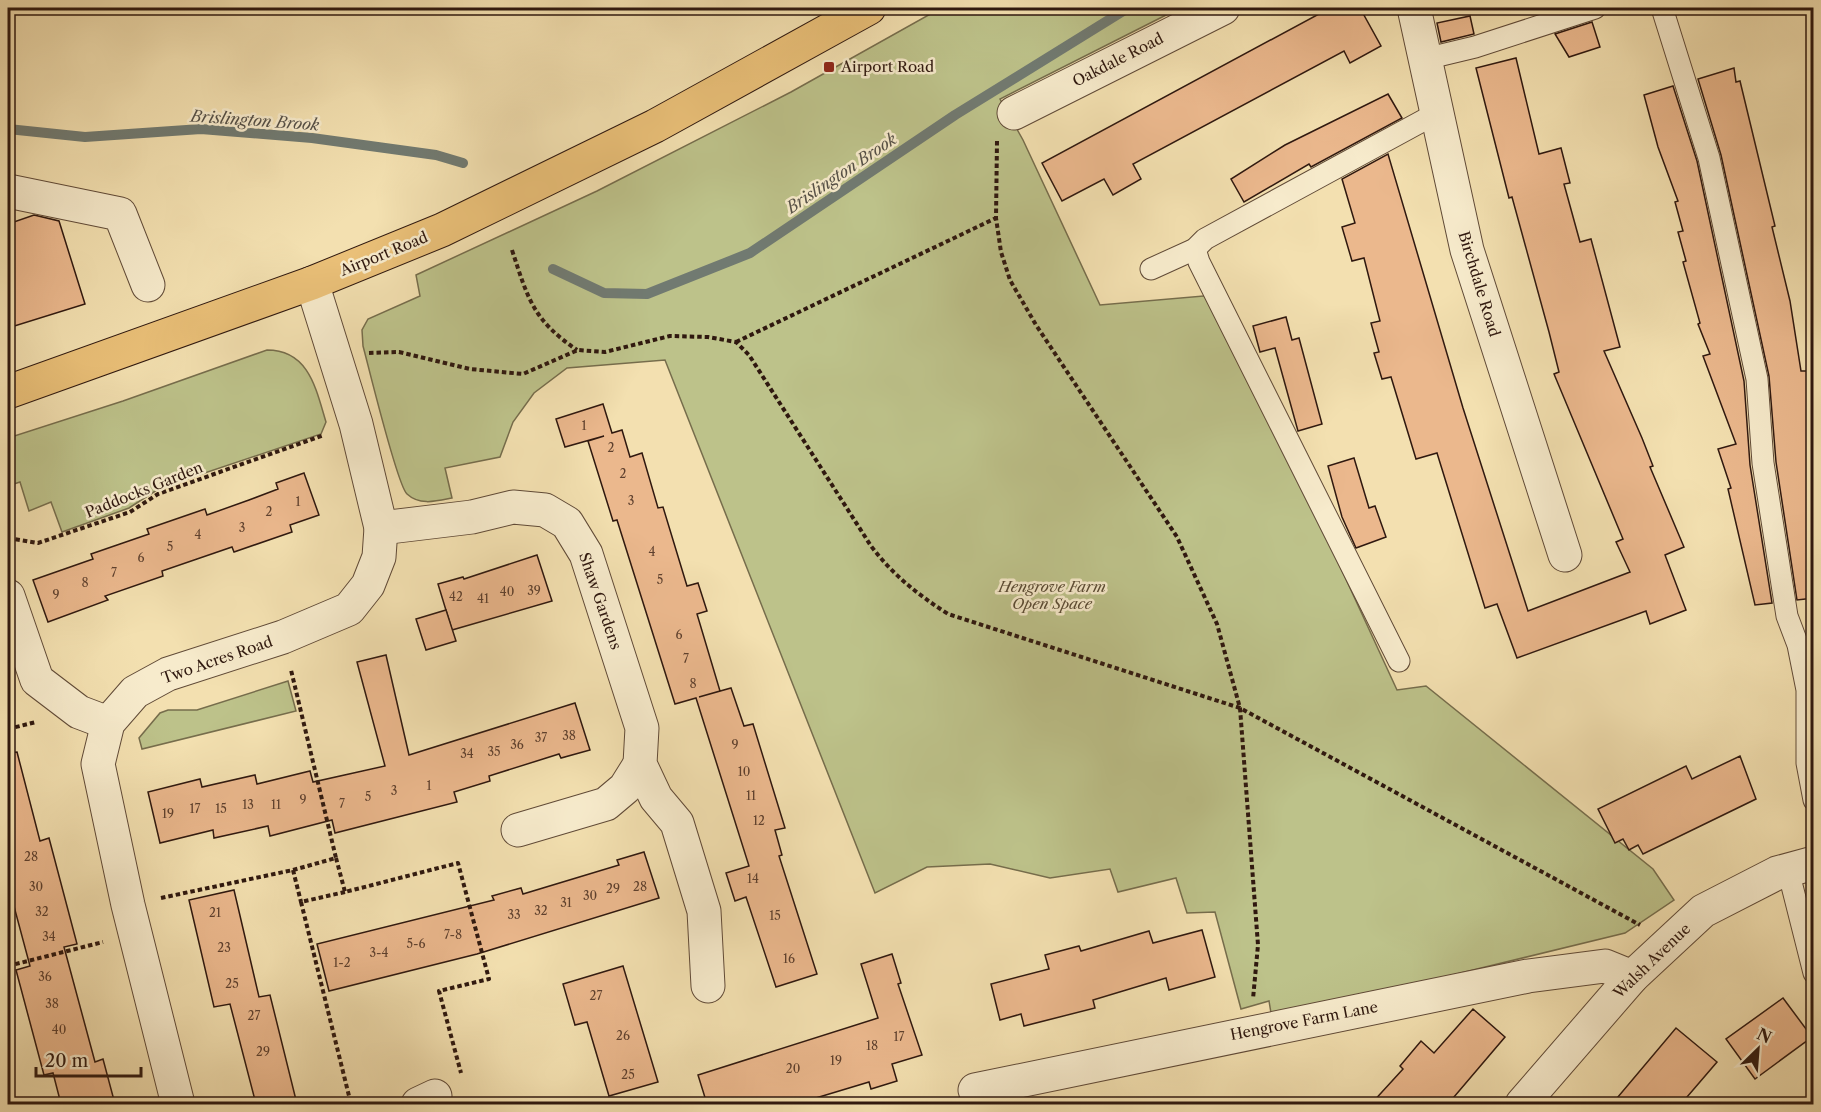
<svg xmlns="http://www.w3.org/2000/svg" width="1821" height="1112" font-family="'Libre Caslon Text',serif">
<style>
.green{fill:#bdc28a;stroke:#766d4c;stroke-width:1.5}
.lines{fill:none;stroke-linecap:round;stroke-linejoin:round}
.stream{stroke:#717a71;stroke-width:10}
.building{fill:#ebb88d;stroke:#2f180f;stroke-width:1.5}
.service-casing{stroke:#604a37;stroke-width:23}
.minor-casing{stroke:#604a37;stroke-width:35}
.tertiary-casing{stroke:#604a37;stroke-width:35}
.trunk-casing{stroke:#2f180f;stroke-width:35}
.path{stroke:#2f180f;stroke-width:4;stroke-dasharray:4.5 3;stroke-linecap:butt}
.service{stroke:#f7ebcc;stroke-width:21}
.minor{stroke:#f7ebcc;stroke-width:33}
.tertiary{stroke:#f7ebcc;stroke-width:33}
.trunk{stroke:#eac078;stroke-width:33}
.poi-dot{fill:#8f2418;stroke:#f7ebcc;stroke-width:2}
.labels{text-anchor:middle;stroke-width:5;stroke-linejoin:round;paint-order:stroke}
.number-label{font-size:12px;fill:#5e402e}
.street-label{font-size:15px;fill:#2f180f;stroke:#f7ebcc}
.poi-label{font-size:15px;fill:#2f180f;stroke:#f7ebcc;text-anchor:start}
.park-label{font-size:15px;font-style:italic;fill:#5a4b34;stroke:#f7ebcc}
.water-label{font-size:16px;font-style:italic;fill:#565148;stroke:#f7ebcc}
</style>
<rect width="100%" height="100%" fill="#f3e0b0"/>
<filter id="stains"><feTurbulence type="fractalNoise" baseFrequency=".00333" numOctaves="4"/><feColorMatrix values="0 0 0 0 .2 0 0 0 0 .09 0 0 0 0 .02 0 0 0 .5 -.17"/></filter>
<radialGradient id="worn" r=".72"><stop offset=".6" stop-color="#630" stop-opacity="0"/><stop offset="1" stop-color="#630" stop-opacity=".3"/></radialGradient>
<g class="green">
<path d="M941 8H1180L1000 99 1023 140 1100 305 1215 295 1397 690 1426 686 1653 869 1674 900 1625 933 1272 1019 1269 1001 1241 1009 1215 912 1187 913 1176 878 1118 892 1110 869 1050 878 990 864 927 867 875 893 665 360 567 368 534 393 513 422 500 457 445 468 452 498C437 501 420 506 407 494 397 485 369 368 363 346L362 330 368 319 420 296 416 275 597 191 791 92Z"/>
<path d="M267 350C309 350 316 389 326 422L321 434 160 488 129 508 62 532 51 502 29 511 20 482 8 486V438L123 401Z"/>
<path d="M288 681 296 711 142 749 139 738 160 713 168 710H197Z"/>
</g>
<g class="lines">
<g class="stream">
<path d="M8 129 85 137 201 129 312 138 436 155 463 163"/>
<path d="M553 269 604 293 647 294 750 253 955 115 1128 8"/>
</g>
</g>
<g class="building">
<path d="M1330 8H1360L1381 46 1350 63 1344 51 1133 164 1141 179 1113 195 1104 179 1062 201 1042 163Z"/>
<path d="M1470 16 1474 34 1441 42 1437 23Z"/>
<path d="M1592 22 1600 47 1569 57 1555 34Z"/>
<path d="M1516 58 1539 154 1561 148 1570 183 1564 184 1580 242 1591 239 1620 347 1604 351 1642 438 1653 466 1650 467 1684 547 1665 555 1686 610 1650 624 1646 611 1517 658 1497 604 1485 608 1437 453 1416 459 1391 377 1382 379 1374 353 1379 352 1371 323 1380 321 1364 258 1352 261 1342 227 1355 223 1342 179 1388 154 1463 408 1528 611 1630 572 1616 542 1623 539 1554 374 1559 372 1549 332 1512 197 1509 198 1476 68Z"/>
<path d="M1734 68 1736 82 1740 81 1775 226 1772 227 1790 301 1801 371H1807L1811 399H1814V598L1797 600 1776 462 1769 376 1721 155 1698 79Z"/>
<path d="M1673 86 1697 161 1744 381 1750 465 1772 603 1755 605 1728 489 1731 488 1718 449 1736 444 1703 356 1710 354 1698 324 1700 323 1683 262 1686 261 1678 232 1683 231 1675 202 1678 201 1658 147 1644 95Z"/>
<path d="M1388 94 1402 118 1311 167 1309 164 1244 202 1231 179 1285 145Z"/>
<path d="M34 215 59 221 85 304 8 328V224Z"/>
<path d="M1286 317 1292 340 1299 338 1322 424 1298 431 1275 348 1260 352 1253 326Z"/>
<path d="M603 404 612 433 622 430 630 457 642 453 658 508 663 507 687 586 698 583 707 611 697 614 720 691 699 697 731 688 744 726 753 724 785 828 775 830 782 855 779 856 817 974 776 987 746 897 735 901 726 873 749 866 696 698 675 704 617 520 613 521 588 441 604 436 565 447 556 419Z"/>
<path d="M1354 458 1369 508 1375 506 1386 537 1356 548 1342 517 1328 466Z"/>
<path d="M304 473 319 515 290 525 292 532 234 552 232 547 162 571 163 576 105 596 108 600 48 622 33 580 93 559 91 554 149 534 147 529 205 509 207 515 249 500 278 489 276 483Z"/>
<path d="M537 555 552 601 452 630 438 584 463 577 464 579Z"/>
<path d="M446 610 456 641 426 650 416 619Z"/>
<path d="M386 655 409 755 575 703 590 750 561 758 559 754 489 776 490 781 454 792 457 802 335 833 332 820 270 836 268 826 214 838 213 830 160 843 148 792 200 779 202 787 255 775 257 784 310 771 313 782 385 766 357 662Z"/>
<path d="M17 752 40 841 49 838 77 944 64 947 95 1062 103 1059 115 1104H61L53 1073 44 1075 16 970 30 966 8 884V753Z"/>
<path d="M1740 756 1756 799 1643 854 1638 845 1629 850 1623 839 1615 843 1598 809 1686 766 1692 779Z"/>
<path d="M644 852 659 898 477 954 329 991 317 944 494 900 492 896 521 888 523 894 619 865 617 860Z"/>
<path d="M234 890 259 997 270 995 297 1104H256L230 1004 214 1007 189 900Z"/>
<path d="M1202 930 1215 977 1169 990 1166 978 1093 1000 1095 1008 1024 1026 1021 1014 1000 1020 991 984 1049 969 1045 955 1079 946 1081 951 1149 931 1153 943Z"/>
<path d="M892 954 901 983 898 984 922 1055 892 1064 897 1081 871 1089 869 1082 796 1104H707L698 1075 878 1018 861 964Z"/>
<path d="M623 966 658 1082 609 1096 587 1022 575 1025 563 984Z"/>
<path d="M1783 998 1812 1037 1755 1079 1726 1039Z"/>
<path d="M1473 1009 1505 1037 1448 1104H1371L1403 1069 1400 1066 1421 1041 1434 1053Z"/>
<path d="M1676 1028 1717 1062 1681 1104H1612Z"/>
</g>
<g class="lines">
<g class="service-casing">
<g id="service">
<path d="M1662 8 1709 158 1757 379 1763 463 1787 616 1798 645 1807 690V763L1814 800"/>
<path d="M1425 59 1475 47 1595 8"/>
<path d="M1195 249 1199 262 1399 661"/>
<path d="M1151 269 1195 249 1205 239 1437 113"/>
<path d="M1788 870 1814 973"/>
</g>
</g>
<g class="minor-casing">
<g id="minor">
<path d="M1414 8 1467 250 1565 555"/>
<path d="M1014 113 1223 8"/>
<path d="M8 191 120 214 148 285"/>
<path d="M381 528 472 517 513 507 545 510 567 523 586 554 642 728 640 764 656 798 677 823 704 911 708 986"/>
<path d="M8 596 37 680 79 712 108 723"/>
<path d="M518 830 606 804 625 788 640 764"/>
<path d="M975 1090 1528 976 1605 966 1632 977"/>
<path d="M178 1104 128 905 98 764 108 723 135 692 168 674 283 637 349 609 368 585 379 557 381 528 356 424 312 283"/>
<path d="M418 1104 435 1096"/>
</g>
</g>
<g class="tertiary-casing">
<path id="tertiary" d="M1522 1104 1632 977 1703 911 1777 873 1814 863"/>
</g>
<g class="trunk-casing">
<path id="trunk" d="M8 392 312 283 442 230 655 126 869 8"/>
</g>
<g class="path">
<path d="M997 141 996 218 1001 252 1010 280 1036 325 1177 537 1217 624 1240 708 1258 945 1253 999"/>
<path d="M512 250C528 299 533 320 577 350"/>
<path d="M736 342 996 218"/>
<path d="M369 353 399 352 470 369 523 374 578 350 605 352 670 336 708 337 736 342 749 355 871 546C893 575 917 594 948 614L1240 708 1640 925"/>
<path d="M8 538 38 543 130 512 158 494 324 435"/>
<path d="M8 729 36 722"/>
<path d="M336 858 345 892 458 863 489 979 439 991 461 1073"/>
<path d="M293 870 301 902"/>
<path d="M345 892 301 902 351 1104"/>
<path d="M161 898 293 870 336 858 291 670"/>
<path d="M8 966 103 942"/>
</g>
<use href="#service" class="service"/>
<use href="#minor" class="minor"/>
<use href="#tertiary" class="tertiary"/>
<use href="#trunk" class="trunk"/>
</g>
<rect class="poi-dot" x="823" y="61" width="12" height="12" rx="3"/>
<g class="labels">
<g class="number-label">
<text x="584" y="430">1</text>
<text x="611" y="452">2</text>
<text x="623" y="478">2</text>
<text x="631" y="505">3</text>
<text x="298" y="506">1</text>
<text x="269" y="516">2</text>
<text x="242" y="532">3</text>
<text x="198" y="539">4</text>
<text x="170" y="551">5</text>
<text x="652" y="556">4</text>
<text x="141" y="562">6</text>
<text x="114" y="577">7</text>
<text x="660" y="584">5</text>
<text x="85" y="587">8</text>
<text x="534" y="595">39</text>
<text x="507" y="596">40</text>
<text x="56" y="599">9</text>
<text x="456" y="601">42</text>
<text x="483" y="603">41</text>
<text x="679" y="639">6</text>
<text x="686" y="663">7</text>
<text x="693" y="688">8</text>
<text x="569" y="740">38</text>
<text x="541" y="742">37</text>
<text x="517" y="749">36</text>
<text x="735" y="749">9</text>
<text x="494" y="756">35</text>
<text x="467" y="758">34</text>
<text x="744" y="776">10</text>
<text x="429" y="790">1</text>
<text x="394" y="795">3</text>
<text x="751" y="800">11</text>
<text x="368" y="801">5</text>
<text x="303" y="804">9</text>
<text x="342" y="808">7</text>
<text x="248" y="809">13</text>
<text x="276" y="809">11</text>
<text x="195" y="813">17</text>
<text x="221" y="813">15</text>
<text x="168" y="818">19</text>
<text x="759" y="825">12</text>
<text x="31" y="861">28</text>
<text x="753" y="883">14</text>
<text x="36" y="891">30</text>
<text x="640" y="891">28</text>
<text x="613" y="893">29</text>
<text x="590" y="900">30</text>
<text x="566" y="907">31</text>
<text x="541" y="915">32</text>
<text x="42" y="916">32</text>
<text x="215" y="917">21</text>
<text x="514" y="919">33</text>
<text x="775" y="920">15</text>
<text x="453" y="939">7-8</text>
<text x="49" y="941">34</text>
<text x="416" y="948">5-6</text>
<text x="224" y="952">23</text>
<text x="379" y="957">3-4</text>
<text x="789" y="963">16</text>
<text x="342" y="967">1-2</text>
<text x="45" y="981">36</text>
<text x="232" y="988">25</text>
<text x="596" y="1000">27</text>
<text x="52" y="1008">38</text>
<text x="254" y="1020">27</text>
<text x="59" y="1034">40</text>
<text x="623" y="1040">26</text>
<text x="899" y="1041">17</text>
<text x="872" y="1050">18</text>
<text x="263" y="1056">29</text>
<text x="836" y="1065">19</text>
<text x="793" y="1073">20</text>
<text x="628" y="1079">25</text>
</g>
<g class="street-label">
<text transform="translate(1118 60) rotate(-27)" y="5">Oakdale Road</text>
<text transform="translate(384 254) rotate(-22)" y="5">Airport Road</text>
<text transform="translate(1479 284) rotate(73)" y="5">Birchdale Road</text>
<text transform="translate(144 490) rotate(-22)" y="5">Paddocks Garden</text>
<text transform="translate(600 601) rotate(71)" y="5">Shaw Gardens</text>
<text transform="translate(217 660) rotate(-19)" y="5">Two Acres Road</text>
<text transform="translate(1652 961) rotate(-44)" y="5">Walsh Avenue</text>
<text transform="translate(1304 1021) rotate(-11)" y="5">Hengrove Farm Lane</text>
</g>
<g class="poi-label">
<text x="841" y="72">Airport Road</text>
</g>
<g class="park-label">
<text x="1052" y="592">Hengrove Farm<tspan x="1052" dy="17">Open Space</tspan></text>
</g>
<g class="water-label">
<text transform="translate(255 120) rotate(4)" y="6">Brislington Brook</text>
<text transform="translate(841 173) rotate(-34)" y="6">Brislington Brook</text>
</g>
</g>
<rect width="1821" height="1112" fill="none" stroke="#f3e0b0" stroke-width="30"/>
<rect x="9" y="9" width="1803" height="1094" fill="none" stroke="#2f180f" stroke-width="3"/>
<rect x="15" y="15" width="1791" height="1082" fill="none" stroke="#2f180f" stroke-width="1.5"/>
<g transform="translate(1758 1049) rotate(25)" stroke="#f7ebcc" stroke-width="4.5" paint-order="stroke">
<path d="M0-4.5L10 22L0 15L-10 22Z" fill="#2f180f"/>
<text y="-9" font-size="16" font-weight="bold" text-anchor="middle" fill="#2f180f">N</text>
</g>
<path d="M36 1067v9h105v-9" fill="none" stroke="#2f180f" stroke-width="3"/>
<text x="45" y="1067" font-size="18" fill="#2f180f" stroke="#f7ebcc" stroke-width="4.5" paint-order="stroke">20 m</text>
<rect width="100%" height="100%" filter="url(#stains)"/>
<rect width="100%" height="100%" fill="url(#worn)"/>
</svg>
